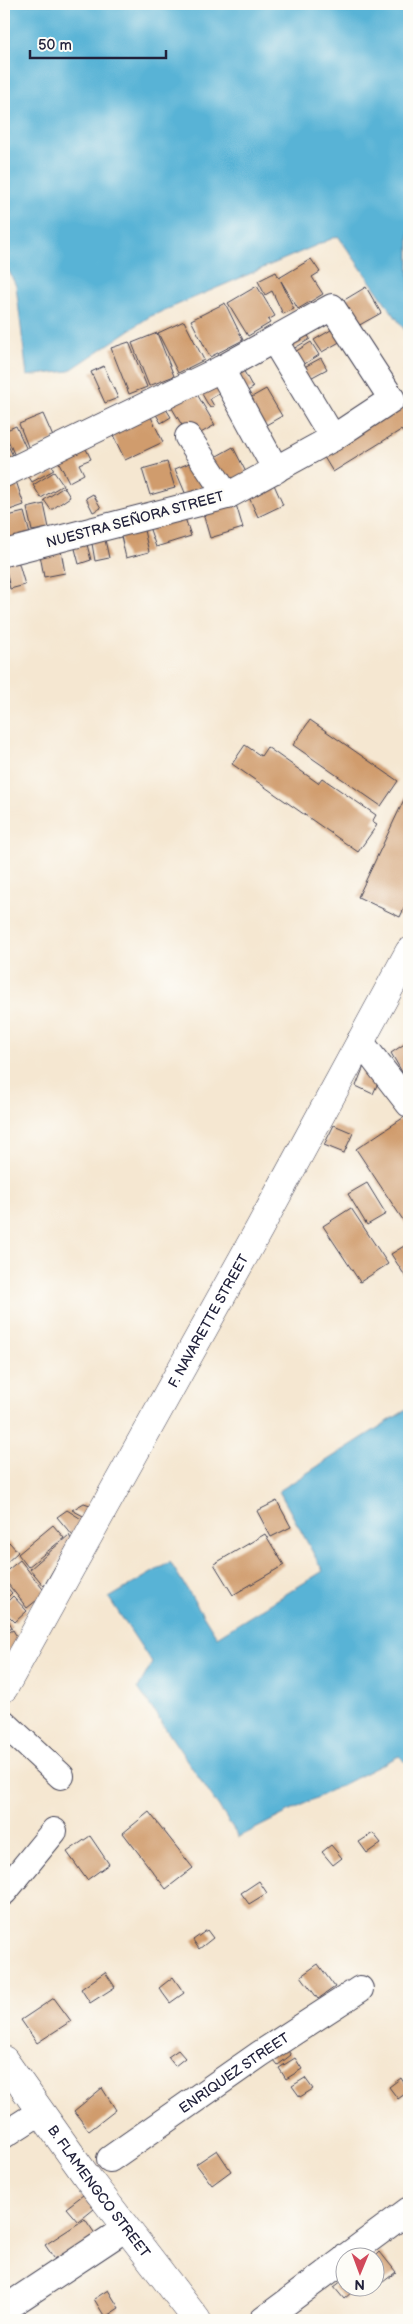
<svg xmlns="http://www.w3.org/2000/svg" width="413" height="2324" font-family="'Balsamiq Sans',sans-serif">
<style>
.water{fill:#59b3d6;stroke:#3e6a88}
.building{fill:#d09c6d}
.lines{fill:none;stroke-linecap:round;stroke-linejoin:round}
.minor-casing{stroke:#424052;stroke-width:28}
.major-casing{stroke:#424052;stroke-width:29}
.minor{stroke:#fff;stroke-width:26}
.major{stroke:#fff;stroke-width:28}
.labels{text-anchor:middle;stroke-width:5;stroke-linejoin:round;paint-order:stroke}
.street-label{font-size:14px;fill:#22223b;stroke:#fdfcf7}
</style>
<rect width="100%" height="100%" fill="#fdfcf7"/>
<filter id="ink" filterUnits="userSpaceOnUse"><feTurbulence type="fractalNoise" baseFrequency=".02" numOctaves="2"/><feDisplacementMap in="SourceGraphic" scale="10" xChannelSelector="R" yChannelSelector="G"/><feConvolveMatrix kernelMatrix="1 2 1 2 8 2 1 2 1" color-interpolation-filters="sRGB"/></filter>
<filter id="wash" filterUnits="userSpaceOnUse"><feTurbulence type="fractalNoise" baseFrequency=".0096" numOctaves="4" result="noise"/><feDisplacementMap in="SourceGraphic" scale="20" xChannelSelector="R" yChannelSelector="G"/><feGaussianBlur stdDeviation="1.12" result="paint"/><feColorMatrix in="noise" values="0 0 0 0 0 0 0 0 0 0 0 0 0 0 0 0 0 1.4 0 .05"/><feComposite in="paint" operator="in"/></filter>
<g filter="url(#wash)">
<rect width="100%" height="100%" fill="#f5e7d1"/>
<g class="water">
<path d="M4 4H409V336L338 236 149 317 69 371 27 376 16 286 4 261Z"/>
<path d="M409 1408V1765L399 1756 239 1837 138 1688 152 1663 109 1598 170 1562 217 1637 323 1571 279 1491Z"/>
</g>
<g id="blocks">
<g class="building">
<path d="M311 259 320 272 312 277 323 294 298 309 281 281 294 309 283 314 272 291 265 295 258 281 276 272 279 278Z"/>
<path d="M257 286 275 316 268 320 270 323 248 336 228 303Z"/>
<path d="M366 287 381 313 356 327 341 302Z"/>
<path d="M225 303 243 340 210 357 191 320Z"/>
<path d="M184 321 204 360 178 373 158 333Z"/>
<path d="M303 327 310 339 288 352 281 340Z"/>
<path d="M336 327 343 340 322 352 314 340Z"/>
<path d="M157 333 174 376 149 386 132 343Z"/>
<path d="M129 342 147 387 129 394 111 348Z"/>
<path d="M311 342 319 355 298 368 290 355Z"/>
<path d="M321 358 327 369 303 382 297 371Z"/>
<path d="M239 362 253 388 238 396 224 370Z"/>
<path d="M104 366 118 398 105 403 91 372Z"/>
<path d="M216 376 224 391 210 399 214 406 210 408 198 387Z"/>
<path d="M194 389 215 425 190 439 169 403Z"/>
<path d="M266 389 282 416 259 429 243 402Z"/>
<path d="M408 398 409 433 405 435 401 430 333 472 321 452Z"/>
<path d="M163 404 171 417 161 423 153 409Z"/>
<path d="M43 414 54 439 29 449 19 424Z"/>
<path d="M150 415 163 442 125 460 112 433Z"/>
<path d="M16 426 27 450 15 456 4 431Z"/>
<path d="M4 437 15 460 4 465Z"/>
<path d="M83 443 91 459 79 464 84 474 69 482 56 457Z"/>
<path d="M233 447 248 476 234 483 231 477 222 482 210 460Z"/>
<path d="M47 457 54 470 32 482 25 470Z"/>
<path d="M197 460 209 485 186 495 175 469Z"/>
<path d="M167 462 175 488 150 495 142 469Z"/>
<path d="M54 472 63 485 41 498 33 485Z"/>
<path d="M15 478 24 505 4 512V482Z"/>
<path d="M272 480 283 505 258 517 247 493Z"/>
<path d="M64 487 70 497 51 510 44 500Z"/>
<path d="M93 494 101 508 93 512 86 498Z"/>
<path d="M235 501 243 528 210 538 202 510Z"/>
<path d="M44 504 49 528 32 531 27 508Z"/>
<path d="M24 512 30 534 6 541 4 517Z"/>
<path d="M183 512 191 536 156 547 148 524Z"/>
<path d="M143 526 149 552 126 558 120 532Z"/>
<path d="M104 535 109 558 95 561 91 538Z"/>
<path d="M85 537 91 560 79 564 73 541Z"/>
<path d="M60 545 65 573 44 577 39 549Z"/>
<path d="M17 557 25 585 10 589 4 561Z"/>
<path d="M310 720 398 781 381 806 293 745Z"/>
<path d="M245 745 261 756 267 747 318 783 322 778 376 815 372 822 377 825 358 852 232 764Z"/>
<path d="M409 789V898L400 917 358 897Z"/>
<path d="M409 1041V1084L391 1053Z"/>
<path d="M364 1066 382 1074 373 1094 356 1086Z"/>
<path d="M409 1114V1229L356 1149Z"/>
<path d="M334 1125 353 1133 344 1153 324 1145Z"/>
<path d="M367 1183 386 1214 367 1225 348 1194Z"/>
<path d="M351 1208 388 1264 360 1282 323 1226Z"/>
<path d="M409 1243V1282L391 1254Z"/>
<path d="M277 1501 291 1527 271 1537 257 1511Z"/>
<path d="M84 1503 90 1505 85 1517 72 1510Z"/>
<path d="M67 1510 83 1520 73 1536 57 1517Z"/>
<path d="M53 1525 64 1538 28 1567 18 1554Z"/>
<path d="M265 1534 284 1565 233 1595 214 1564Z"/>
<path d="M69 1535 71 1539 44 1586 30 1569Z"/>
<path d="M9 1542 18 1552 4 1565V1546Z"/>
<path d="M20 1560 46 1593 27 1608 4 1579V1573Z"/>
<path d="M4 1584 12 1593 4 1601Z"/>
<path d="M13 1596 27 1611 15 1622 4 1611V1605Z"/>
<path d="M4 1613 12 1627 4 1632Z"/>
<path d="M13 1630 21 1643 7 1651 4 1645V1635Z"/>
<path d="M149 1812 193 1868 166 1889 123 1833Z"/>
<path d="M373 1833 381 1843 367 1853 359 1842Z"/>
<path d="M90 1836 109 1864 87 1880 67 1852Z"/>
<path d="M331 1845 342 1858 333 1865 322 1852Z"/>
<path d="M259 1881 267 1893 249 1904 241 1893Z"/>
<path d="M207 1930 213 1938 199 1949 193 1940Z"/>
<path d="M318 1964 335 1987 318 1999 301 1976Z"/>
<path d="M105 1972 115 1987 90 2003 81 1989Z"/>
<path d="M173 1977 184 1993 170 2003 159 1988Z"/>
<path d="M54 1998 71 2021 37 2043 21 2020Z"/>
<path d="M283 2044 291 2055 278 2065 269 2054Z"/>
<path d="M178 2050 185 2058 175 2066 168 2057Z"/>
<path d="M295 2058 302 2069 286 2079 279 2068Z"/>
<path d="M305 2078 313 2089 300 2097 292 2086Z"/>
<path d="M401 2078 409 2091 398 2099 389 2087Z"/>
<path d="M102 2088 116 2110 89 2131 74 2111Z"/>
<path d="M217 2150 231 2171 212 2185 196 2164Z"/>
<path d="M83 2195 94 2209 78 2222 66 2208Z"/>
<path d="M85 2219 100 2241 61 2268 45 2245Z"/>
<path d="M380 2252 396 2272 383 2282 376 2273V2256Z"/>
<path d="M346 2278V2286H359L344 2299 334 2287Z"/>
<path d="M108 2290 119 2308 105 2317 94 2299Z"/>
</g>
</g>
</g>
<g filter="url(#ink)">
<use href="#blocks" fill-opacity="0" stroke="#424052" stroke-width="1"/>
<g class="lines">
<g class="minor-casing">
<g id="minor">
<path d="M274 340 333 438"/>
<path d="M221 369 276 470"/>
<path d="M188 437 227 496"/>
<path d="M4 474 221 369 332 307 392 399 333 438 227 496 4 553"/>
<path d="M360 1041 409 1104"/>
<path d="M4 1723 61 1776"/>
<path d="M4 1892 54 1831"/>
<path d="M4 2135 40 2112"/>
<path id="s1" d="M110 2159 260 2054 360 1989"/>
<path d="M347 2256 409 2210"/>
<path d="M4 2309 126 2228"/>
<path d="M263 2320 346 2258"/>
</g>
</g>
<g class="major-casing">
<g id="major">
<path id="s2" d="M4 1688 259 1229 409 952"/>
<path id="s3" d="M4 2060 87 2177 197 2320"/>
</g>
</g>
<use href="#minor" class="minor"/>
<use href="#major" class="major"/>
</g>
</g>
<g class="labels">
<g class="street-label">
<text transform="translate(135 519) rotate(-15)" y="5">NUESTRA SEÑORA STREET</text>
<text dy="5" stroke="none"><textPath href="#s2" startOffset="420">F. NAVARETTE STREET</textPath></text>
<text dy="5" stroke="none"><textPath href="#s1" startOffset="151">ENRIQUEZ STREET</textPath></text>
<text dy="5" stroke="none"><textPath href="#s3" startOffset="162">B. FLAMENGCO STREET</textPath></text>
</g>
</g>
<rect width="413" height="2324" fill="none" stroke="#fdfcf7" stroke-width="20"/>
<g transform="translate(360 2272) rotate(181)"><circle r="24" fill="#fdfcf7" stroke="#a5a5ac"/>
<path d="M0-4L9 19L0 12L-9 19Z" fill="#d1495b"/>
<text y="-8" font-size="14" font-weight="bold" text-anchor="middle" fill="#22223b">N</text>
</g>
<path d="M30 50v8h136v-8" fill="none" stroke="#22223b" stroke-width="2.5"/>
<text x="38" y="50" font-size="15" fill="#22223b" stroke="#fdfcf7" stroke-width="4" paint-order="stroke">50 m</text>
</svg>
